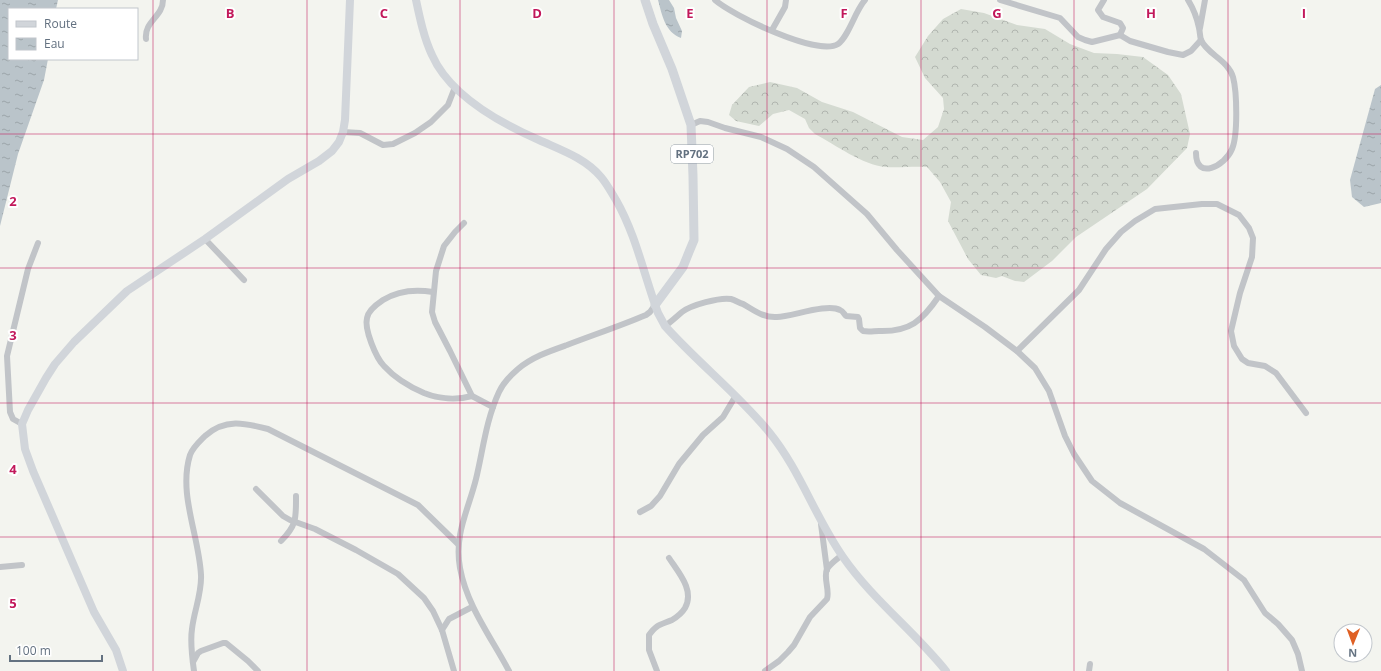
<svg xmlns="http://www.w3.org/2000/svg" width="1381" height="671" font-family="'Open Sans',sans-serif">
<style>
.forest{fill:url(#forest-crowns)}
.water{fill:url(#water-ripples)}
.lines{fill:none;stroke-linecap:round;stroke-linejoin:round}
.street{stroke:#c1c4c8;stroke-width:6}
.secondary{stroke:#d1d5da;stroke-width:8}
.primary{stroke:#d1d5da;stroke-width:9}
.grid{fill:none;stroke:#c2185b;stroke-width:1;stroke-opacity:0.55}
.labels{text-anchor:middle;stroke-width:4;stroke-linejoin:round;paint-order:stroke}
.shield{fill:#fff;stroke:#929ca6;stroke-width:1}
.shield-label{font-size:11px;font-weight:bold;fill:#637180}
.grid-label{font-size:13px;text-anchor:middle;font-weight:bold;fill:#c2185b;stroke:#fff;stroke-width:4;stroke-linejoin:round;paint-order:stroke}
</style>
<defs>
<pattern id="forest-crowns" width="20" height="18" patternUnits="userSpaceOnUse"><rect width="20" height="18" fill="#d4dad1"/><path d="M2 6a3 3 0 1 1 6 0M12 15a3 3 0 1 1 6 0" fill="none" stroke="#b0b5af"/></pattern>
<pattern id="water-ripples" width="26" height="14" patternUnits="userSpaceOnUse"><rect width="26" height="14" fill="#bac4ca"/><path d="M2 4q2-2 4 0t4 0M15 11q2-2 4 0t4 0" fill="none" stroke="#9ba4a9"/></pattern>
</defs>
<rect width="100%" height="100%" fill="#f3f4ef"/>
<path class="forest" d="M961 9 984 13 1017 25 1045 29 1070 44 1094 53 1117 54 1143 57 1168 75 1181 94 1190 134 1187 148 1147 189 1076 237 1052 261 1024 282 1015 281 1002 276 996 278 981 275 968 259 948 221 951 202 940 182 927 167C913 166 899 168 886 167 862 165 836 145 815 134L809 128 805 119 789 110 773 114 759 126 736 121 729 115 732 105 749 87 770 82 797 88 822 102 853 112 902 137 923 140 938 127 944 109 943 98 925 78 915 57 928 36 943 19Z"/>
<g class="water">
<path d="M0 0H58L56 9H9V59H48L44 80 18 154 0 226Z"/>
<path d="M658 0H669L674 8 676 18 682 31 681 38C665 32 662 15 658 0Z"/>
<path d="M1381 85V203L1364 207 1352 197 1350 180 1375 89Z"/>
</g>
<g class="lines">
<g class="street">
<path d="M715 0C732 15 818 57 838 44 849 36 855 11 865 0"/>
<path d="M1000 0 1060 18 1078 37 1085 40 1092 42 1120 35 1130 41 1168 52 1183 55 1191 51 1201 40"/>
<path d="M1104 0 1098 10 1103 17 1120 23 1123 28 1120 35"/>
<path d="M1188 0C1193 8 1197 18 1199 28 1200 32 1200 37 1201 40 1207 54 1228 60 1233 77 1237 92 1238 135 1232 149 1225 166 1196 181 1196 153"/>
<path d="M1200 28 1205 0"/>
<path d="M772 30 785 7 786 0"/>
<path d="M146 39C144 21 163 17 163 0"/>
<path d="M691 125 700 121 708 122 725 128 761 137 787 149 814 167 867 214 897 250 939 296 985 327 1017 351 1035 368 1049 391 1065 436 1074 454 1092 481 1120 503 1204 549 1244 580 1265 613 1278 624 1292 640 1298 654 1302 671"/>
<path d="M343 132 360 133 383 145 393 144 415 133 431 122 448 105 455 87"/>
<path d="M464 223 455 232 444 246 436 271 432 312 435 322 450 351 472 396 493 407"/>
<path d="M205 239 244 280"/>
<path d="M433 292C415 289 399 290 383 300 377 304 368 311 367 318 364 329 376 358 384 366 394 377 410 387 424 393 439 399 457 400 472 396"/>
<path d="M665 326C671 322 676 317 682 312 691 305 720 297 731 299 735 300 739 303 743 304 754 310 763 318 777 317 791 317 827 303 840 310 843 311 844 314 846 316L858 317 859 319 860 328 863 331C869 332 874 331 879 331 910 332 922 321 939 296"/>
<path d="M1017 351 1079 290 1106 249 1121 232 1135 221 1155 209 1202 204H1217L1239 215 1249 228 1253 238 1252 257 1240 293 1231 331 1234 346 1242 359 1248 363 1265 366 1276 373 1306 413"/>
<path d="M22 424 13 419 10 412 7 356 28 269 38 243"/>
<path d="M256 489 283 516 290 520 315 529 356 550 398 574 424 598 433 611 442 630 454 671"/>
<path d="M640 512 651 506 660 496 679 464 703 435 723 417 735 397"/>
<path d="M821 524 827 570"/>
<path d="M281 541C297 525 296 518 296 496"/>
<path d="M0 567 22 565"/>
<path d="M442 630 449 619 472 607"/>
<path d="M193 662 198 653 201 651 223 643H226L248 661 258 671"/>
<path d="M194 671C192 657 190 642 192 629 194 611 202 593 201 575 199 535 178 494 190 455 193 447 200 441 205 436 225 418 245 423 268 429L418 505 458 544"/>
<path d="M509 671C491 637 467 606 460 568 454 534 468 511 476 479 483 450 486 420 499 392 503 383 511 375 518 369 532 357 550 351 567 345 593 335 620 326 646 315L650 312 655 305"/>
<path d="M657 671 649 650V635C657 624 660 625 672 620 677 617 682 613 685 608 695 590 678 572 669 558"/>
<path d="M765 671 779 661 788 652 794 645 810 617 827 599C830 590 823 578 827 569 830 564 837 559 842 555"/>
<path d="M1089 671 1090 664"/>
</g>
<g class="secondary">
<path d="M416 0C420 19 424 38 432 55 450 96 500 123 539 140 561 150 585 158 601 177 607 184 611 192 616 200 636 235 644 275 658 313L665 326C698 363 738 394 769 432 800 470 815 517 843 557 872 599 914 631 946 671"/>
<path d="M123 671 116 650 94 612 33 471 25 449 22 424 28 410 46 378 55 364 74 342 127 291 205 239 288 179 319 161 332 151 339 142 343 132 345 120 350 0"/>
</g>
<path class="primary" d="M645 0 653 24 672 69 691 125 693 176 694 240 689 252 683 267 655 305"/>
</g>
<path class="grid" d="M153 0V671M307 0V671M460 0V671M614 0V671M767 0V671M921 0V671M1074 0V671M1228 0V671M0 134H1381M0 268H1381M0 403H1381M0 537H1381"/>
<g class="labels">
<rect class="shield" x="671" y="145" width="42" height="18" rx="3"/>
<g class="shield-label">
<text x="692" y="158">RP702</text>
</g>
</g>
<g class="grid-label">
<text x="230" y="18">B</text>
<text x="384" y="18">C</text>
<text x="537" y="18">D</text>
<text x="690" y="18">E</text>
<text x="844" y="18">F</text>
<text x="997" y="18">G</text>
<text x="1151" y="18">H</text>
<text x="1304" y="18">I</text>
<text x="13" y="206">2</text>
<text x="13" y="340">3</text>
<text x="13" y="474">4</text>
<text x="13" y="608">5</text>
</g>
<rect x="8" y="8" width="130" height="52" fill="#ffffff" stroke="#c1c6cc"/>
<rect x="16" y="21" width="20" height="6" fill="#d1d5da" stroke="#c1c6cc"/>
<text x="44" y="28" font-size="12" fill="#637180">Route</text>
<rect x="16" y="38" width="20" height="12" fill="url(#water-ripples)" stroke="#c1c6cc"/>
<text x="44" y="48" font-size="12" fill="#637180">Eau</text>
<g transform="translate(1353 643) rotate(181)"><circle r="19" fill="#ffffff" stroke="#c1c6cc"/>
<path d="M0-3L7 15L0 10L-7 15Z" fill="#df6024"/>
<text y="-6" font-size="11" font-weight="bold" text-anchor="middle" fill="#637180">N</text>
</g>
<path d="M10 655v6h92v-6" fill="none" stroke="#637180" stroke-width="2"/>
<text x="16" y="655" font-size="12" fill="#637180" stroke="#ffffff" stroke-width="3" paint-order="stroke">100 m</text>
</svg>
